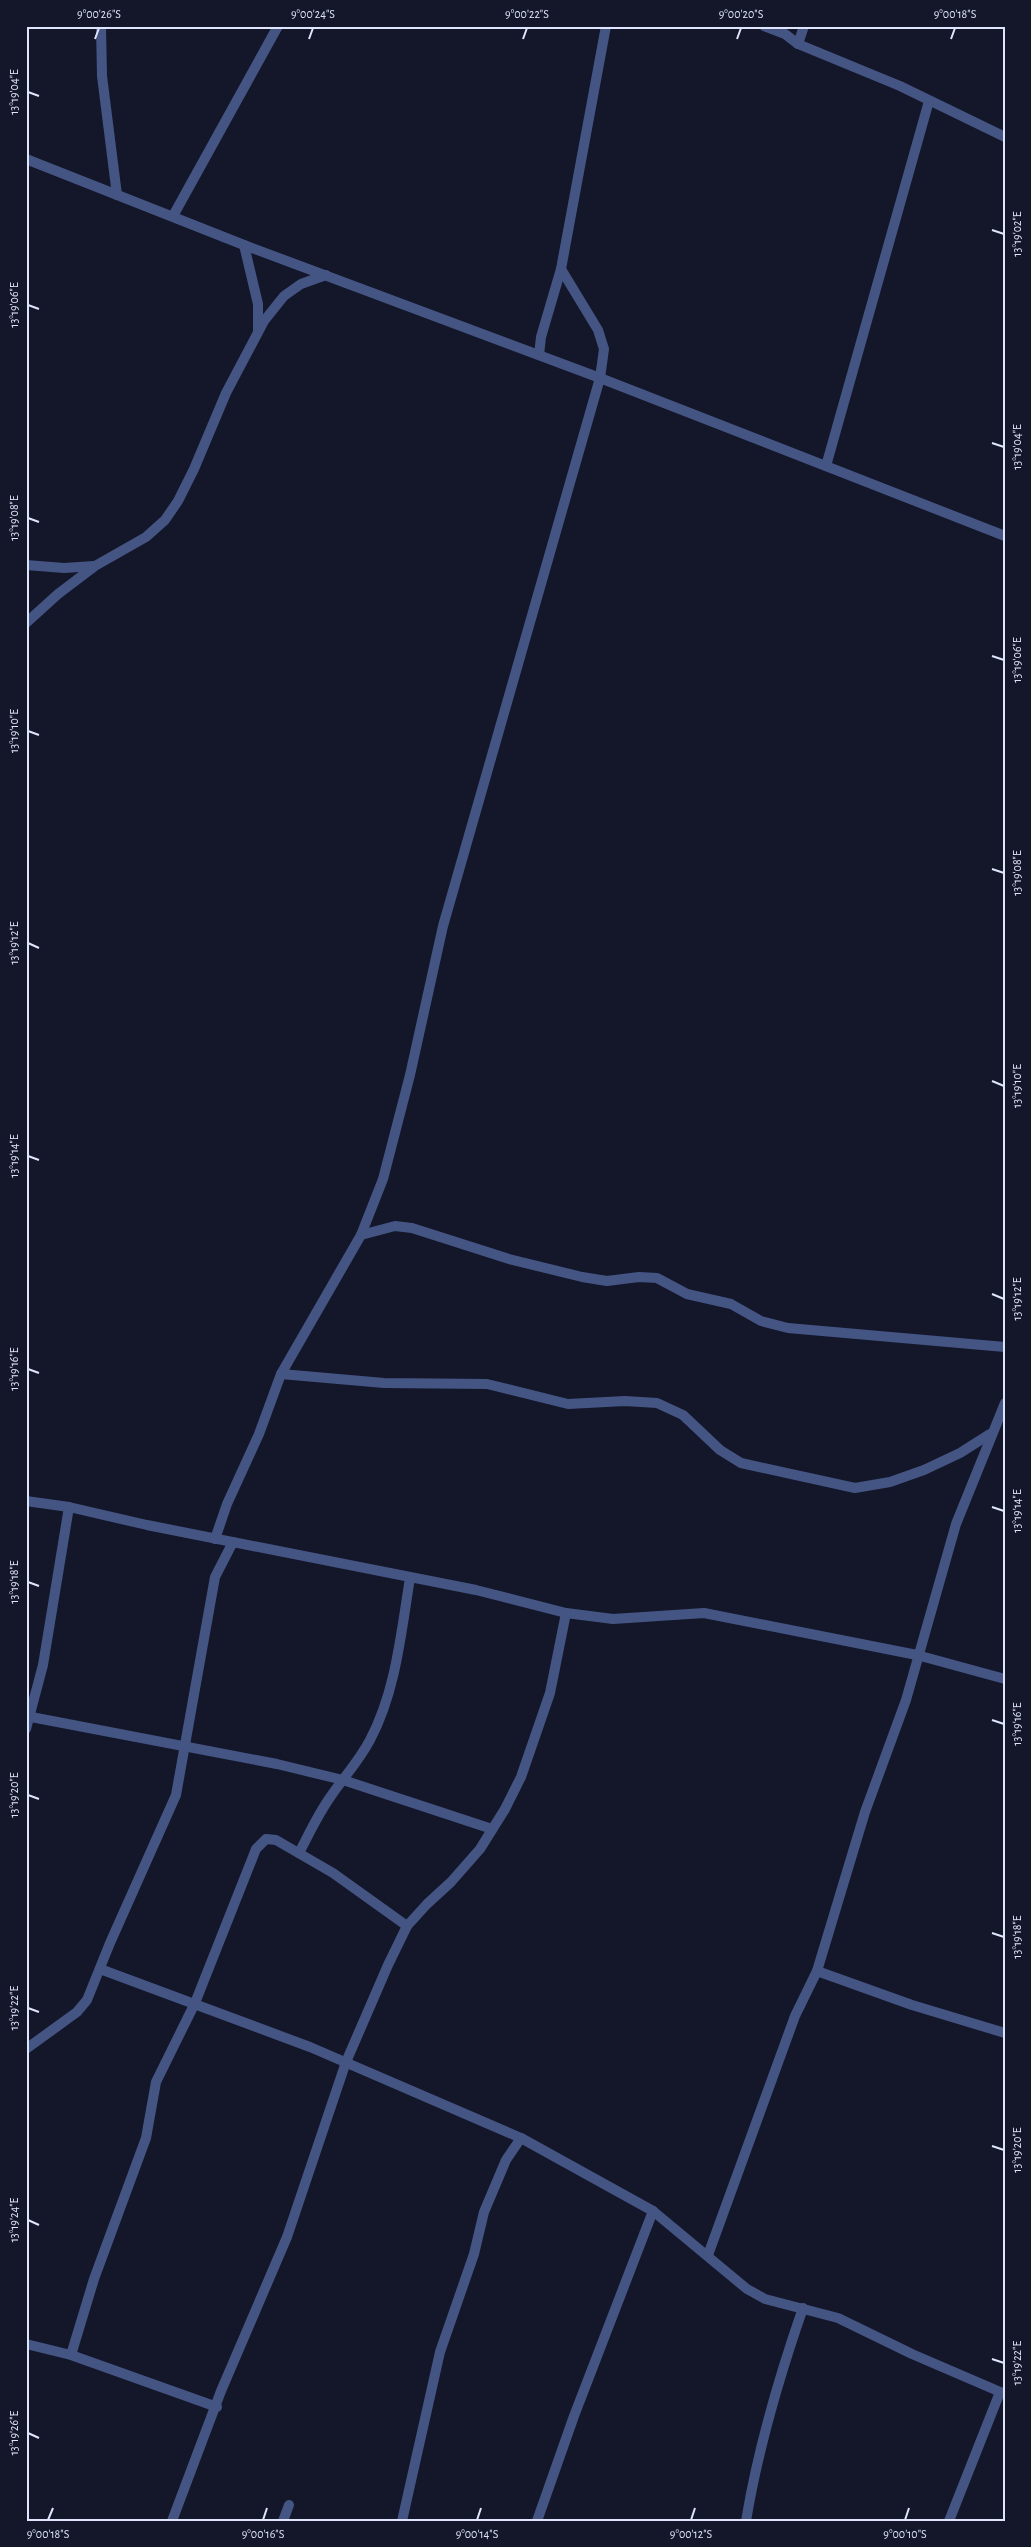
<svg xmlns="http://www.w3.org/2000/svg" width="1031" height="2547" font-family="'Alegreya Sans',sans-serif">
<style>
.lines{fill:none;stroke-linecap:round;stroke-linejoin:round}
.minor{stroke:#445584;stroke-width:10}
.ticks{fill:none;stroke:#dfe5fc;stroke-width:2}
.neatline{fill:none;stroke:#dfe5fc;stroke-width:2}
.ticks-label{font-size:12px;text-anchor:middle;fill:#dfe5fc}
</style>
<rect width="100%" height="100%" fill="#14172a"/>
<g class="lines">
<g class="minor">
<path d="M101 26 102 76 117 195"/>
<path d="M764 26 785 34 798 44 900 86 1005 137"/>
<path d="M798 44 804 26"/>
<path d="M26 159 244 245 600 378 1005 536"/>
<path d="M173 216 278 26"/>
<path d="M244 245 258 304V330"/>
<path d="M539 355 541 337 561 269 606 26"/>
<path d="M826 466 929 101"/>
<path d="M26 565 64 568 94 566"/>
<path d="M26 623 58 594 95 566 146 537 165 520 178 501 194 469 226 393 264 321 284 296 301 284 326 275"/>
<path d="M361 1235 395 1226 412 1228 509 1259 582 1277 607 1281 639 1277 657 1278 687 1294 731 1304 761 1321 788 1328 1005 1347"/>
<path d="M281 1374 384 1383 487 1384 568 1404 625 1401 657 1403 683 1415 720 1450 741 1463 855 1488 890 1482 924 1470 960 1453 990 1434"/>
<path d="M26 1501 69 1507 147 1525 476 1590 566 1613 613 1619 704 1613 917 1655 1005 1679"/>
<path d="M215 1539 227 1504 259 1434 281 1374 361 1235 383 1179 410 1075 443 926 600 378 604 349 598 330 561 269"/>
<path d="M26 1716 277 1764 343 1780 492 1829"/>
<path d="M26 1729 43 1665 69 1507"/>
<path d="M299 1853C309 1834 318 1814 331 1796 344 1777 359 1761 370 1740 396 1691 401 1633 410 1578"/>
<path d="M100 1969 310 2047 521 2138 653 2211 747 2289 765 2299 838 2318 912 2354 1005 2394"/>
<path d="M817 1971 912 2005 1005 2033"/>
<path d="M26 2049 77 2012 87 2000 110 1943 176 1795 215 1577 233 1542"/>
<path d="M708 2255 795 2016 817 1971 865 1812 906 1700 956 1524 1005 1403"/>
<path d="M26 2344 71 2355 217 2407"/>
<path d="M71 2355 94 2279 146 2138 156 2082 195 2003 256 1849 266 1839 276 1840 333 1873 407 1926"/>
<path d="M172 2521 221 2391 287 2237 346 2062 388 1965 407 1926 427 1904 451 1882 480 1849 505 1809 521 1777 550 1693 566 1613"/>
<path d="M283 2521 289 2505"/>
<path d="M402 2521 440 2352 474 2254 484 2212 506 2160 521 2138"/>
<path d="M537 2521 574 2416 653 2211"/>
<path d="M746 2521C758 2449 779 2377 803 2308"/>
<path d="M949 2521 1000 2392"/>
</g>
</g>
<path class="ticks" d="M95 39 99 28M309 39 313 28M523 39 527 28M737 39 741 28M951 39 955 28M28 92 39 96M992 230 1004 234M28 305 39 309M992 443 1004 447M28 518 39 522M992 656 1004 660M28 731 39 735M992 869 1004 873M28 943 39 948M992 1081 1004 1086M28 1156 39 1160M992 1294 1004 1299M28 1369 39 1373M992 1507 1004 1511M28 1582 39 1586M992 1720 1004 1724M28 1795 39 1799M992 1933 1004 1937M28 2008 39 2012M992 2146 1004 2150M28 2220 39 2225M992 2359 1004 2363M28 2433 39 2438M48 2520 53 2508M263 2520 267 2508M477 2520 481 2508M691 2520 695 2508M905 2520 909 2508"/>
<rect width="1031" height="2547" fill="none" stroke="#14172a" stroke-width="55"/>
<rect x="28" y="28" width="976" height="2492" class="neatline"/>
<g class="ticks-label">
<text x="99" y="18">9°00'26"S</text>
<text x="313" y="18">9°00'24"S</text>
<text x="527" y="18">9°00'22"S</text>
<text x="741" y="18">9°00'20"S</text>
<text x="955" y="18">9°00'18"S</text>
<text transform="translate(14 92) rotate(-90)" y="4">13°19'04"E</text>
<text transform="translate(1017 234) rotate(-90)" y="4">13°19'02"E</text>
<text transform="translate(14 305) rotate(-90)" y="4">13°19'06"E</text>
<text transform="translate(1017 447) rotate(-90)" y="4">13°19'04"E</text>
<text transform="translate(14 518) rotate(-90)" y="4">13°19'08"E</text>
<text transform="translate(1017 660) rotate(-90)" y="4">13°19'06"E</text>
<text transform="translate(14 731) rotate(-90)" y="4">13°19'10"E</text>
<text transform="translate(1017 873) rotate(-90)" y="4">13°19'08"E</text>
<text transform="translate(14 943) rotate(-90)" y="4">13°19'12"E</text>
<text transform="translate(1017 1086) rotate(-90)" y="4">13°19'10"E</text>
<text transform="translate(14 1156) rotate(-90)" y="4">13°19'14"E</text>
<text transform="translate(1017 1299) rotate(-90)" y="4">13°19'12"E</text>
<text transform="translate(14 1369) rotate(-90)" y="4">13°19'16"E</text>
<text transform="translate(1017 1511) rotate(-90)" y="4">13°19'14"E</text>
<text transform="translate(14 1582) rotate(-90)" y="4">13°19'18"E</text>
<text transform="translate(1017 1724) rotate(-90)" y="4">13°19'16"E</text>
<text transform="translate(14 1795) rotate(-90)" y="4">13°19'20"E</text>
<text transform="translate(1017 1937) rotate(-90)" y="4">13°19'18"E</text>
<text transform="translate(14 2008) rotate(-90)" y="4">13°19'22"E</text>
<text transform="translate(1017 2150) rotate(-90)" y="4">13°19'20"E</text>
<text transform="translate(14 2220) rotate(-90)" y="4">13°19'24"E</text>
<text transform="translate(1017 2363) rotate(-90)" y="4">13°19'22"E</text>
<text transform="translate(14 2433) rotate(-90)" y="4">13°19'26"E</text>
<text x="48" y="2538">9°00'18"S</text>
<text x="263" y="2538">9°00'16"S</text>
<text x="477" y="2538">9°00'14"S</text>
<text x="691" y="2538">9°00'12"S</text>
<text x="905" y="2538">9°00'10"S</text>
</g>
</svg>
